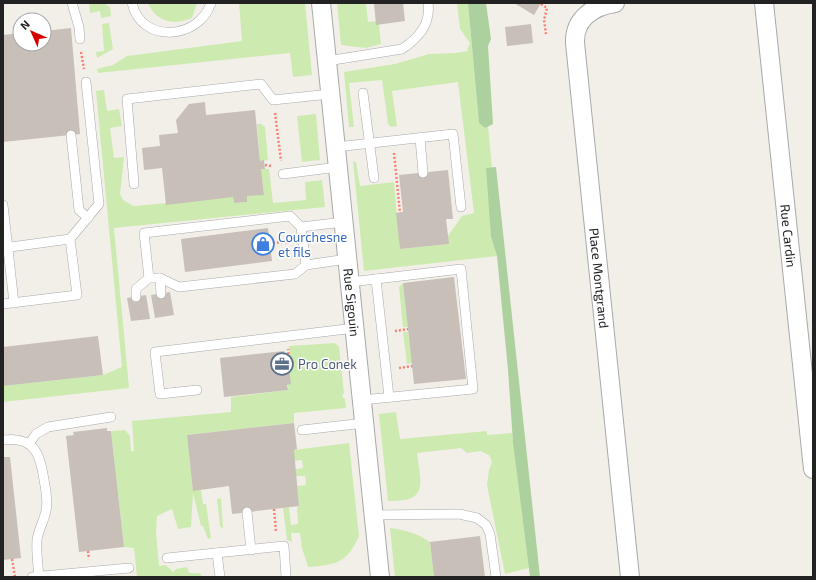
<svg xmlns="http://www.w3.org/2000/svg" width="816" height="580" font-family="'Exo 2',sans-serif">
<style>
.grass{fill:#cdebb0}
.forest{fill:#add19e}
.building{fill:#c7bfb8}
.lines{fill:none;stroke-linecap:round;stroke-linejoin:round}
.lane-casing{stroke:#a9a9a9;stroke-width:10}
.street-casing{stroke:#a9a9a9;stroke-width:20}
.path{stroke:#fa8072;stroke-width:2.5;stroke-dasharray:2 2;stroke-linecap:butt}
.lane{stroke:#fff;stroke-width:9}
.street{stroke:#fff;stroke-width:18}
.labels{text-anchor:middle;stroke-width:3;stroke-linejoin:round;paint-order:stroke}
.street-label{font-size:13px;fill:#222;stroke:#fff}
.shop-label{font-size:13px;fill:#366cbe;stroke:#fff;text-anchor:start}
.service-label{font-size:13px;fill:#4e5e75;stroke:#fff;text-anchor:start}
</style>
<rect width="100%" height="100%" fill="#f2efe9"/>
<g class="grass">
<path d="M89 3H103L110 7 111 16 101 18 100 11 90 13Z"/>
<path d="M148 3H197L192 18C174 25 156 23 148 3Z"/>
<path d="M239 3H305L312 75 293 77 290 53 98 73 97 69 113 65 127 56 242 41Z"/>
<path d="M337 3H366L368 22 376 21 379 24 381 44 366 48 341 45Z"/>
<path d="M457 3H468L479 123 485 128 488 126 492 168H487L491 237 497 256 364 271 353 161 356 162 360 186 394 182 400 249 448 244V236L462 216 474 213 458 82 392 91 397 126 391 127 388 124 382 80 349 83 354 127H349L344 72 395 64 429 54 456 53 467 51 470 43 460 29Z"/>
<path d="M109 23 113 49 97 58 96 52 104 51 102 24Z"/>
<path d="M104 90 107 111 119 109 122 126 110 128 114 158 124 157 120 194 123 200 134 206 233 197 234 203 247 202V196L264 194 261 169H269L273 203 306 200 305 182 322 180 325 207 114 228 129 388 3 402V386L103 375 122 367 96 91Z"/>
<path d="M316 114 320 160 302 162 297 116Z"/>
<path d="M257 124H261L265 127 268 160 260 161Z"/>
<path d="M403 283 408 327H403L399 287Z"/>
<path d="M403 332H408L412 363 407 364Z"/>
<path d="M335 343 339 347 344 393 342 396 345 399 346 408 294 413V423L187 435 193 490H201L203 504H206L211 538 208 539 203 526H201L193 493 191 527 178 529 172 509 157 516 156 532 159 566 166 565 173 572 176 569 187 567 189 573H200L202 577H137L134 548 124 547 111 431 125 430 130 436 131 451H134L132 421 231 412V397L288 390 289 368H291L289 346Z"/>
<path d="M396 412 400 439 487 431V435L512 433 529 568 505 574 487 485 489 470 492 462 489 455 480 451 467 453 461 448 417 453C421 485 429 502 388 501L379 414Z"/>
<path d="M349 443 359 536C347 563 336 565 308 567L302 548 300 533H291L292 542 287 540 283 508 289 507 291 525 298 524 297 507 299 506 297 486 306 485 305 476H296V469L303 468 302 460 294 461V450Z"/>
<path d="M221 498 223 529 220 526 217 499Z"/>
<path d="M390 528C405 530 417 533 430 542L434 577H395Z"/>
</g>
<g class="forest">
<path d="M468 3H486L491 39 488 46 493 124 485 128 479 123Z"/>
<path d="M496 167 540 577H530L513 443 508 370 497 256 491 237 486 168Z"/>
</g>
<g class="building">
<path d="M374 3H403L405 21 376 25Z"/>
<path d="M514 3H541L534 15Z"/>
<path d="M531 24 533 43 507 46 505 27Z"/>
<path d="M71 28 80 134 3 142V35L20 33V44H44V31Z"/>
<path d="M205 102 206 115 255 110 260 161 264 160 265 169H261L264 195 247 196V202L234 203 233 197 166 205 162 168 144 170 142 148 160 146 159 135 178 133 176 120 189 104Z"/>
<path d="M448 170 453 219H446L449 244 400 249 396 213 403 212 399 175Z"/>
<path d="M268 228 272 261 185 272 181 239Z"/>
<path d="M454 277 466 379 414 384 403 283Z"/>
<path d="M170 292 174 315 155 318 151 295Z"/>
<path d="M146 295 150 319 131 321 127 298Z"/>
<path d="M98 336 103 375 3 386V347Z"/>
<path d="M284 351 286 369 289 368 291 384 287 385 288 390 224 397 220 358Z"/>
<path d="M294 423 297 449 294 450 299 506 232 514 229 486 193 491 187 435Z"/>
<path d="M107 428V431H111L124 547 79 552 66 436 74 435 73 432Z"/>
<path d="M3 457H10L21 558 3 560Z"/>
<path d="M480 536 485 577H434L430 542Z"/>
</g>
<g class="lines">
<g class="lane-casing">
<g id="lane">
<path d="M72 3 79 27 80 39"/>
<path d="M132 3C141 44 199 40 211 3"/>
<path d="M327 61 402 49C419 38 431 24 428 3"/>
<path d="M363 93 374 178"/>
<path d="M71 135 79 210 88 218"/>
<path d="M420 138 423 173"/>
<path d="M336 147 453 134 461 207"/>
<path d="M283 174 338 167"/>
<path d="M134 184 127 99 261 84 273 100 330 94"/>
<path d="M3 205 14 303"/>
<path d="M344 222 301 227 306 265 347 259"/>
<path d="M301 227 290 216 144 233 149 278H160L179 287 295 274 306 265"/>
<path d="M3 248 70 239"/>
<path d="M160 278 161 294"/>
<path d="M350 282 376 279 389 397"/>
<path d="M136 297V289L149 278"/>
<path d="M3 304 77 295 70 239 99 204 86 82"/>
<path d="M197 390 160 394 155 352 355 328"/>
<path d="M362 400 473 389 461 269 376 279"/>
<path d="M302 430 365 423"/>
<path d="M3 440C34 436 40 453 44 480 46 490 48 501 46 511 44 521 38 530 37 540 36 552 38 565 39 577"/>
<path d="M29 444 36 434 48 427 111 417"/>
<path d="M247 512 251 550"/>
<path d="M374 515 459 514 477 518 486 525 490 534 496 577"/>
<path d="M217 553 220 577"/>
<path d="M167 558 284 546 286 577"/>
<path d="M32 577 129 568"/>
</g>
</g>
<g class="street-casing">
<g id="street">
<path id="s1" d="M321 3 380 577"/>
<path id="s2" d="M615 3C593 6 574 19 575 43L630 577"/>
<path id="s3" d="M764 3 813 469"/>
</g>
</g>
<g class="path">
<path d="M541 4 547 8 544 20 546 34"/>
<path d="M81 52 84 69"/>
<path d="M275 113 281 161"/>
<path d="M394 153 400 213"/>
<path d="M265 165 271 166"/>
<path d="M269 243 289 242"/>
<path d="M395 331 408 329"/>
<path d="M285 365H290L288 349"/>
<path d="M399 368 412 366"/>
<path d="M274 509 276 532"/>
<path d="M88 551 89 559"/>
<path d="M12 559 15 577"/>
</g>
<use href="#lane" class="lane"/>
<use href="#street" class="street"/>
</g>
<defs>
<g id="shop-ring" transform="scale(1.15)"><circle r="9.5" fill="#fff" stroke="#3f7fe0" stroke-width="1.5"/><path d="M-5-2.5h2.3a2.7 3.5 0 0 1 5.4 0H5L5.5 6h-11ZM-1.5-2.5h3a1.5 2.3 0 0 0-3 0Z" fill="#3f7fe0"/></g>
<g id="office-ring" transform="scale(1.15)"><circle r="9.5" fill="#fff" stroke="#5c6f8a" stroke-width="1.5"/><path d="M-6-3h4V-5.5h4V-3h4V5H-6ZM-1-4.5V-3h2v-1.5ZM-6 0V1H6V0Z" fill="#5c6f8a"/></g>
</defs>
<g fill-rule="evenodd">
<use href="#shop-ring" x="263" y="244"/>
<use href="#office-ring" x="282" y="364"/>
</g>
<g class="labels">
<g class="street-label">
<text dy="5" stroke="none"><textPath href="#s3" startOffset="234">Rue Cardin</textPath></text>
<text dy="5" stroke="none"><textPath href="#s2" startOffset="299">Place Montgrand</textPath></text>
<text dy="5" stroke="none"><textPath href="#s1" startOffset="301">Rue Sigouin</textPath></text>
</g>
<g class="shop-label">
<text x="278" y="242">Courchesne<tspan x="278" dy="15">et fils</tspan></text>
</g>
<g class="service-label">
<text x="298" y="369">Pro Conek</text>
</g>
</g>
<rect width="816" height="580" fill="none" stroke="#222222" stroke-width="8"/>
<g transform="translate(32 32) rotate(315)"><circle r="19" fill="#ffffff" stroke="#a7a7a7"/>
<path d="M0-3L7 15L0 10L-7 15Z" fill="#d40000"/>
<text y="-6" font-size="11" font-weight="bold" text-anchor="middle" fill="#222222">N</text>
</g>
</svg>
